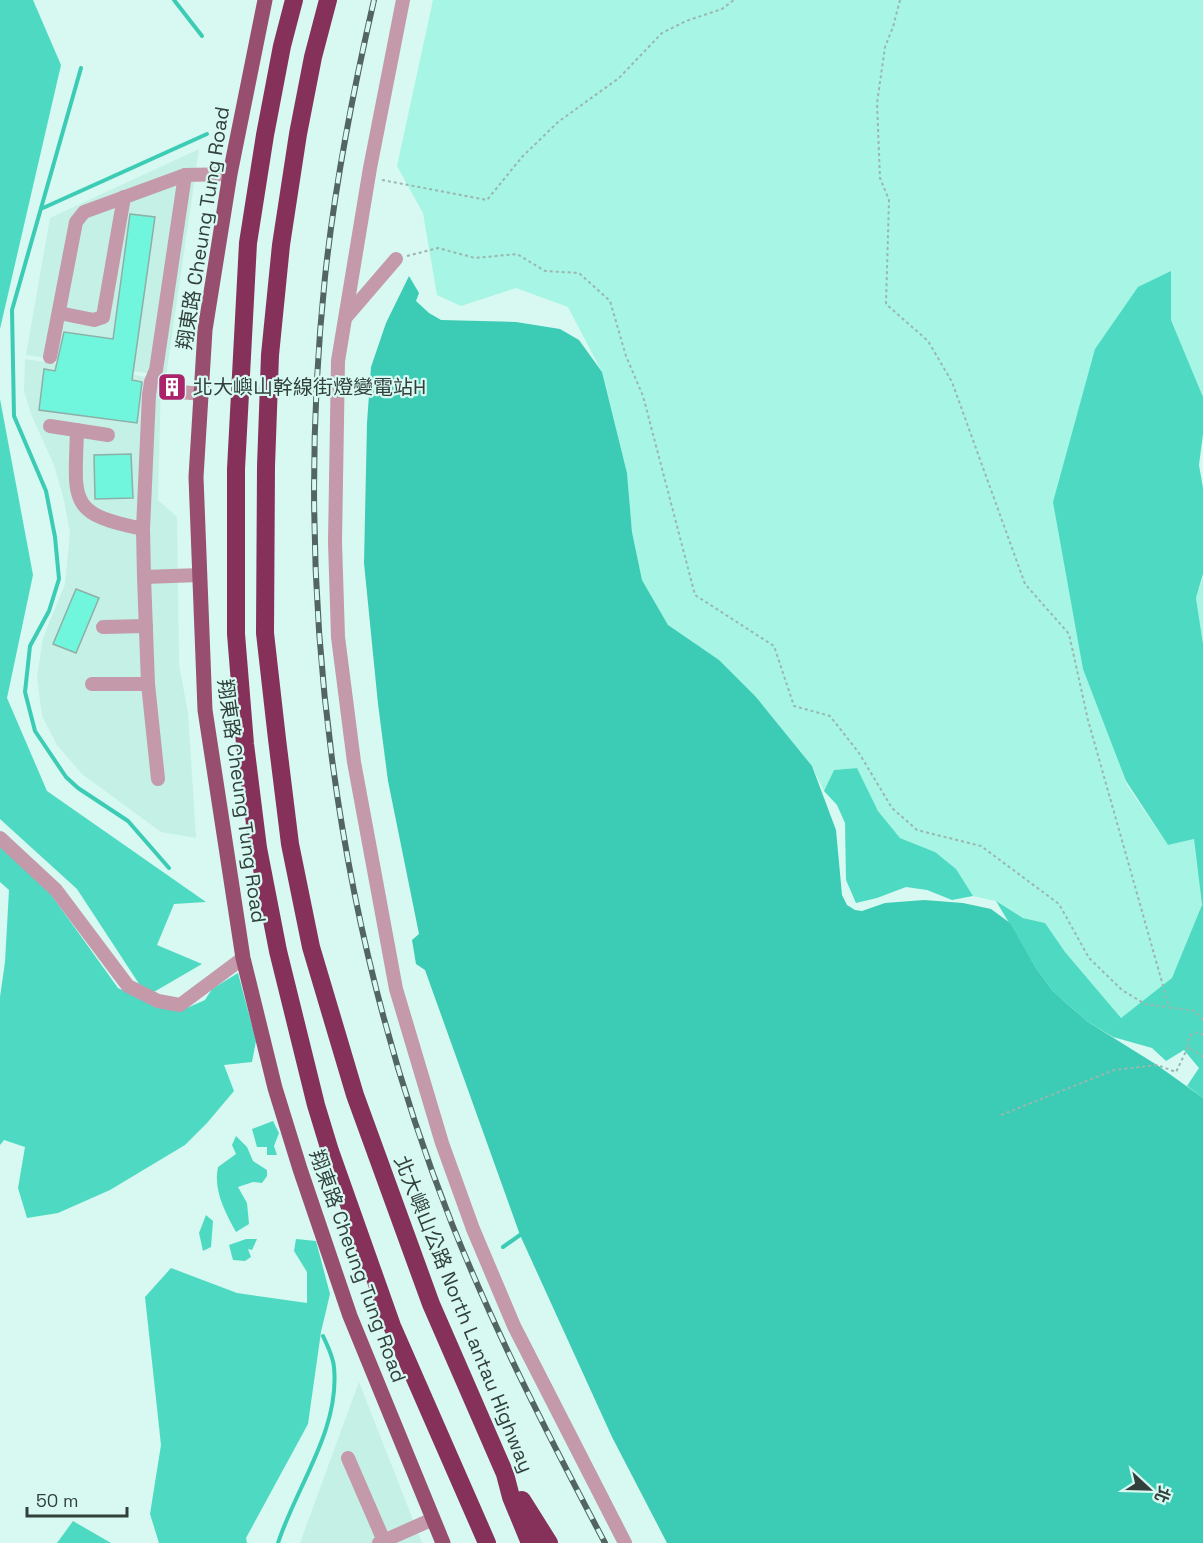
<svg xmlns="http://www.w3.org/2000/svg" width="1203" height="1543" font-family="'Space Grotesk','Noto Sans TC',sans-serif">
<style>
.built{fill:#c4f0e6}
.green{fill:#a7f5e4}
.forest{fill:#4edac2}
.water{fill:#3cccb5}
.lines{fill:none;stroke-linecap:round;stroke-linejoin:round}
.stream{stroke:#3cccb5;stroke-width:4}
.building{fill:#6ff6dd;stroke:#8eafa7;stroke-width:1.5}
.path{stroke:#9bb6af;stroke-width:2;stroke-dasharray:3 3;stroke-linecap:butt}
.minor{stroke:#c499a9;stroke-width:14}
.major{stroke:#984e6e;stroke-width:15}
.highway{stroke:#86315a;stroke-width:18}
.rail-casing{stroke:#536560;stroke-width:6}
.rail{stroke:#d7f9f1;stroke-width:4;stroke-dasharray:11;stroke-linecap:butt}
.labels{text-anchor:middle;stroke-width:4.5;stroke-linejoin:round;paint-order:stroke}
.street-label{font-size:20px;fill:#32403c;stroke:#d7f9f1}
.poi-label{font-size:20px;fill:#32403c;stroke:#d7f9f1;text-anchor:start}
</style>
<rect width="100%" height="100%" fill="#d7f9f1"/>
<g class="built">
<path d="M199 149 166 376 26 355 50 218Z"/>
<path d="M25 359 161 379 158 500 177 517 179 665 188 713 196 838 161 832 82 774 57 745 42 716 37 677 43 638 65 584 70 533 64 500 54 465 31 414 24 391Z"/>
<path d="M359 1382 422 1543H300Z"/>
</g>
<g class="green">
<path d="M433 0H1203V397L1171 320V272L1085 666 1127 785 1168 845 1194 839 1203 914 1171 981 1118 1020 1063 955 1045 923 1024 918 996 901 958 893 935 852 900 838 878 811 857 768 834 770 824 791 812 766 756 697 691 642 668 625 642 580 632 532 627 473 602 372 568 307 516 288 461 306 437 295 423 213 397 166Z"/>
<path d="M1203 577V644L1196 598Z"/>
</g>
<g class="forest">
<path d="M0 0H33L61 65 0 329Z"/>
<path d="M1171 271V320L1203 397V434L1199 465 1203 488V574L1196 598 1203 644V1098L1187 1086 1199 1068 1184 1050 1166 1061 1152 1048 1113 1037 1088 1022 1067 1004 1052 990 1036 968 996 901 1023 918 1045 923 1065 952 1121 1018 1172 978 1202 905 1194 839 1168 845 1126 781 1083 669 1053 502 1095 349 1138 287Z"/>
<path d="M0 399 33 575 7 698 47 791 206 902 174 904 157 945 202 964 147 996 77 889 0 819Z"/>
<path d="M857 768 878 811 900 838 935 852 956 869 973 896 952 900 927 890 906 887 877 898 856 903 846 880 845 823 837 805 824 791 834 770Z"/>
<path d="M0 844 32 868 118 988 151 1004 180 1011 205 1000 212 989 238 973 256 1041 252 1062 224 1065 234 1091 207 1123 185 1145 110 1190 58 1213 27 1218 18 1188 25 1147 4 1140 0 1145V997L5 962 9 890 0 882Z"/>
<path d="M273 1121 279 1133 274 1146 277 1155H267V1147H257L252 1129Z"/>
<path d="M236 1136 247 1147 253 1161 267 1170V1176L262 1183 253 1182 238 1187 247 1203 249 1224 236 1232C225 1212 213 1190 218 1167L236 1154 232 1145Z"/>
<path d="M206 1215 213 1221 211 1247 203 1251 199 1233Z"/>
<path d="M246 1239H257L252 1250 248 1249 251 1257 245 1261 233 1260 229 1245Z"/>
<path d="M296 1239 316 1241 330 1294 321 1332 308 1424 246 1538 247 1543H159L150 1514 161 1445 145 1297 171 1268 237 1293 307 1303V1272L294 1251Z"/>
<path d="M73 1521 111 1543H57Z"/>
</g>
<path class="water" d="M409 276 419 293 416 301 429 313 441 320 516 322 560 329 579 340 602 372 627 473 632 532 642 580 668 625 719 660 756 697 812 766 836 830 842 895 847 905 855 910 862 911 885 903 924 900 963 903 991 909 1010 923 1036 968 1052 990 1067 1004 1088 1022 1157 1065 1203 1098V1543H667L612 1437 520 1235 425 970 416 964 412 940 419 934 388 781 378 704 364 563 367 423 371 367 386 323Z"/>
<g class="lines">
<g class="stream">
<path d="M174 0 202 36"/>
<path d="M81 68 12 310 14 416 46 491 55 537 59 579 49 611 30 646 25 692 35 731 66 777 78 788 128 821 169 868"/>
<path d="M43 208 207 134"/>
<path d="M503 1247 520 1235"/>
<path d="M278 1543C297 1485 340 1430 334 1367 333 1356 327 1345 323 1336"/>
</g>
</g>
<g class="building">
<path d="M130 214 155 217 132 380 142 382 137 423 39 410 44 369 55 371 64 332 113 339Z"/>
<path d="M131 454 133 498 95 499 94 455Z"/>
<path d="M76 589 99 598 76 653 53 644Z"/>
</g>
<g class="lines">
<g class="path">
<path d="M900 0 893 27 885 47 877 103 880 178 889 200 886 304 928 341 952 382 1025 584 1069 634 1088 720 1169 1007"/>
<path d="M382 180 487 200 522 157 558 122 619 78 662 33 686 21 722 9 734 0"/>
<path d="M407 256 438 248 475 258 517 254 545 271 579 273 610 301 626 356 643 396 695 595 774 646 794 706 830 716 859 753 892 808 917 830 981 846 1059 904 1089 958 1122 990 1145 1004 1195 1011 1203 1020"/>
<path d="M1203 1035 1198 1032 1189 1036 1188 1047 1203 1057"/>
<path d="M1001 1115 1114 1070 1157 1065 1176 1072 1188 1047"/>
</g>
<g class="minor">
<path d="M403 0 370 168 338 361 335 542 338 637 354 762 396 989 442 1143 473 1229 514 1326 625 1543"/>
<path d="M59 313 94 320 103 317 124 197"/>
<path d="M347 316 396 259"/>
<path d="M50 357 76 222 84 212 185 175 230 174"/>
<path d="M181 392 201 394"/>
<path d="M50 426 108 435"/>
<path d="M77 430C75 501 67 514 143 529"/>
<path d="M144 577 200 575"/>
<path d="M103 627 146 626"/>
<path d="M92 684H148"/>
<path d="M158 779 148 684 144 577 143 529 149 395 151 382 156 370 185 175"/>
<path d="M0 838 56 890 128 986 158 1001 180 1005 243 958"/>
<path d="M348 1458 384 1541"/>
<path d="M379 1543 433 1519"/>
</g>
<path class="major" d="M265 0 230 174 205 330 196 477 205 710 243 958 275 1088 300 1169 350 1316 443 1543"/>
<g class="highway">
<path d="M294 0 282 46 265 135 248 243 236 469V634L245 744 258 848 278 951 316 1105 330 1151 392 1326 487 1543"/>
<path d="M328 0 313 57 298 134 281 245 270 355 266 466 265 633 277 739 290 844 311 947 355 1095 431 1304 505 1474 511 1497 530 1543"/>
<path d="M522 1500 549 1543"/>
</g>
<g class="rail-casing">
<path id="rail" d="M374 0C353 91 335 183 325 277 292 596 334 925 452 1224 496 1334 550 1439 605 1543"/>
</g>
<use href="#rail" class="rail"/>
</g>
<defs>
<g id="building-square" transform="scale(1.5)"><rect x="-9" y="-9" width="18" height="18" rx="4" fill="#ab246b" stroke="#d7f9f1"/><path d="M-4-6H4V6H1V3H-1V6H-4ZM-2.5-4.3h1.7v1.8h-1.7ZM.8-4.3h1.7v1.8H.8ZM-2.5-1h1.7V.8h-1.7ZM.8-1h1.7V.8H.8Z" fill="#fff"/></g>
</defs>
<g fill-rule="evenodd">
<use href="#building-square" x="172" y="387"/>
</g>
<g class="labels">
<g class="street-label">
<text transform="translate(203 228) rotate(-81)" y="7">翔東路 Cheung Tung Road</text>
<text transform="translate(242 801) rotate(82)" y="7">翔東路 Cheung Tung Road</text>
<text transform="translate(358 1266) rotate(70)" y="7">翔東路 Cheung Tung Road</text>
<text transform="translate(464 1314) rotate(68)" y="7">北大嶼山公路 North Lantau Highway</text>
</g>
<g class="poi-label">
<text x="193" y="394">北大嶼山幹線街燈變電站H</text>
</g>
</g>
<g transform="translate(1149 1489) rotate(112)" stroke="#d7f9f1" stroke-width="4.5" paint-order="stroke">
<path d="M0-4.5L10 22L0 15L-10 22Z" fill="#32403c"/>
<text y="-9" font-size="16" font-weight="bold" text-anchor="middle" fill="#32403c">北</text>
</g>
<path d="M27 1507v9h100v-9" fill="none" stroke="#32403c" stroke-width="3"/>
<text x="36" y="1507" font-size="18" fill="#32403c" stroke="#d7f9f1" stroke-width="4.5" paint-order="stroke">50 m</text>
</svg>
